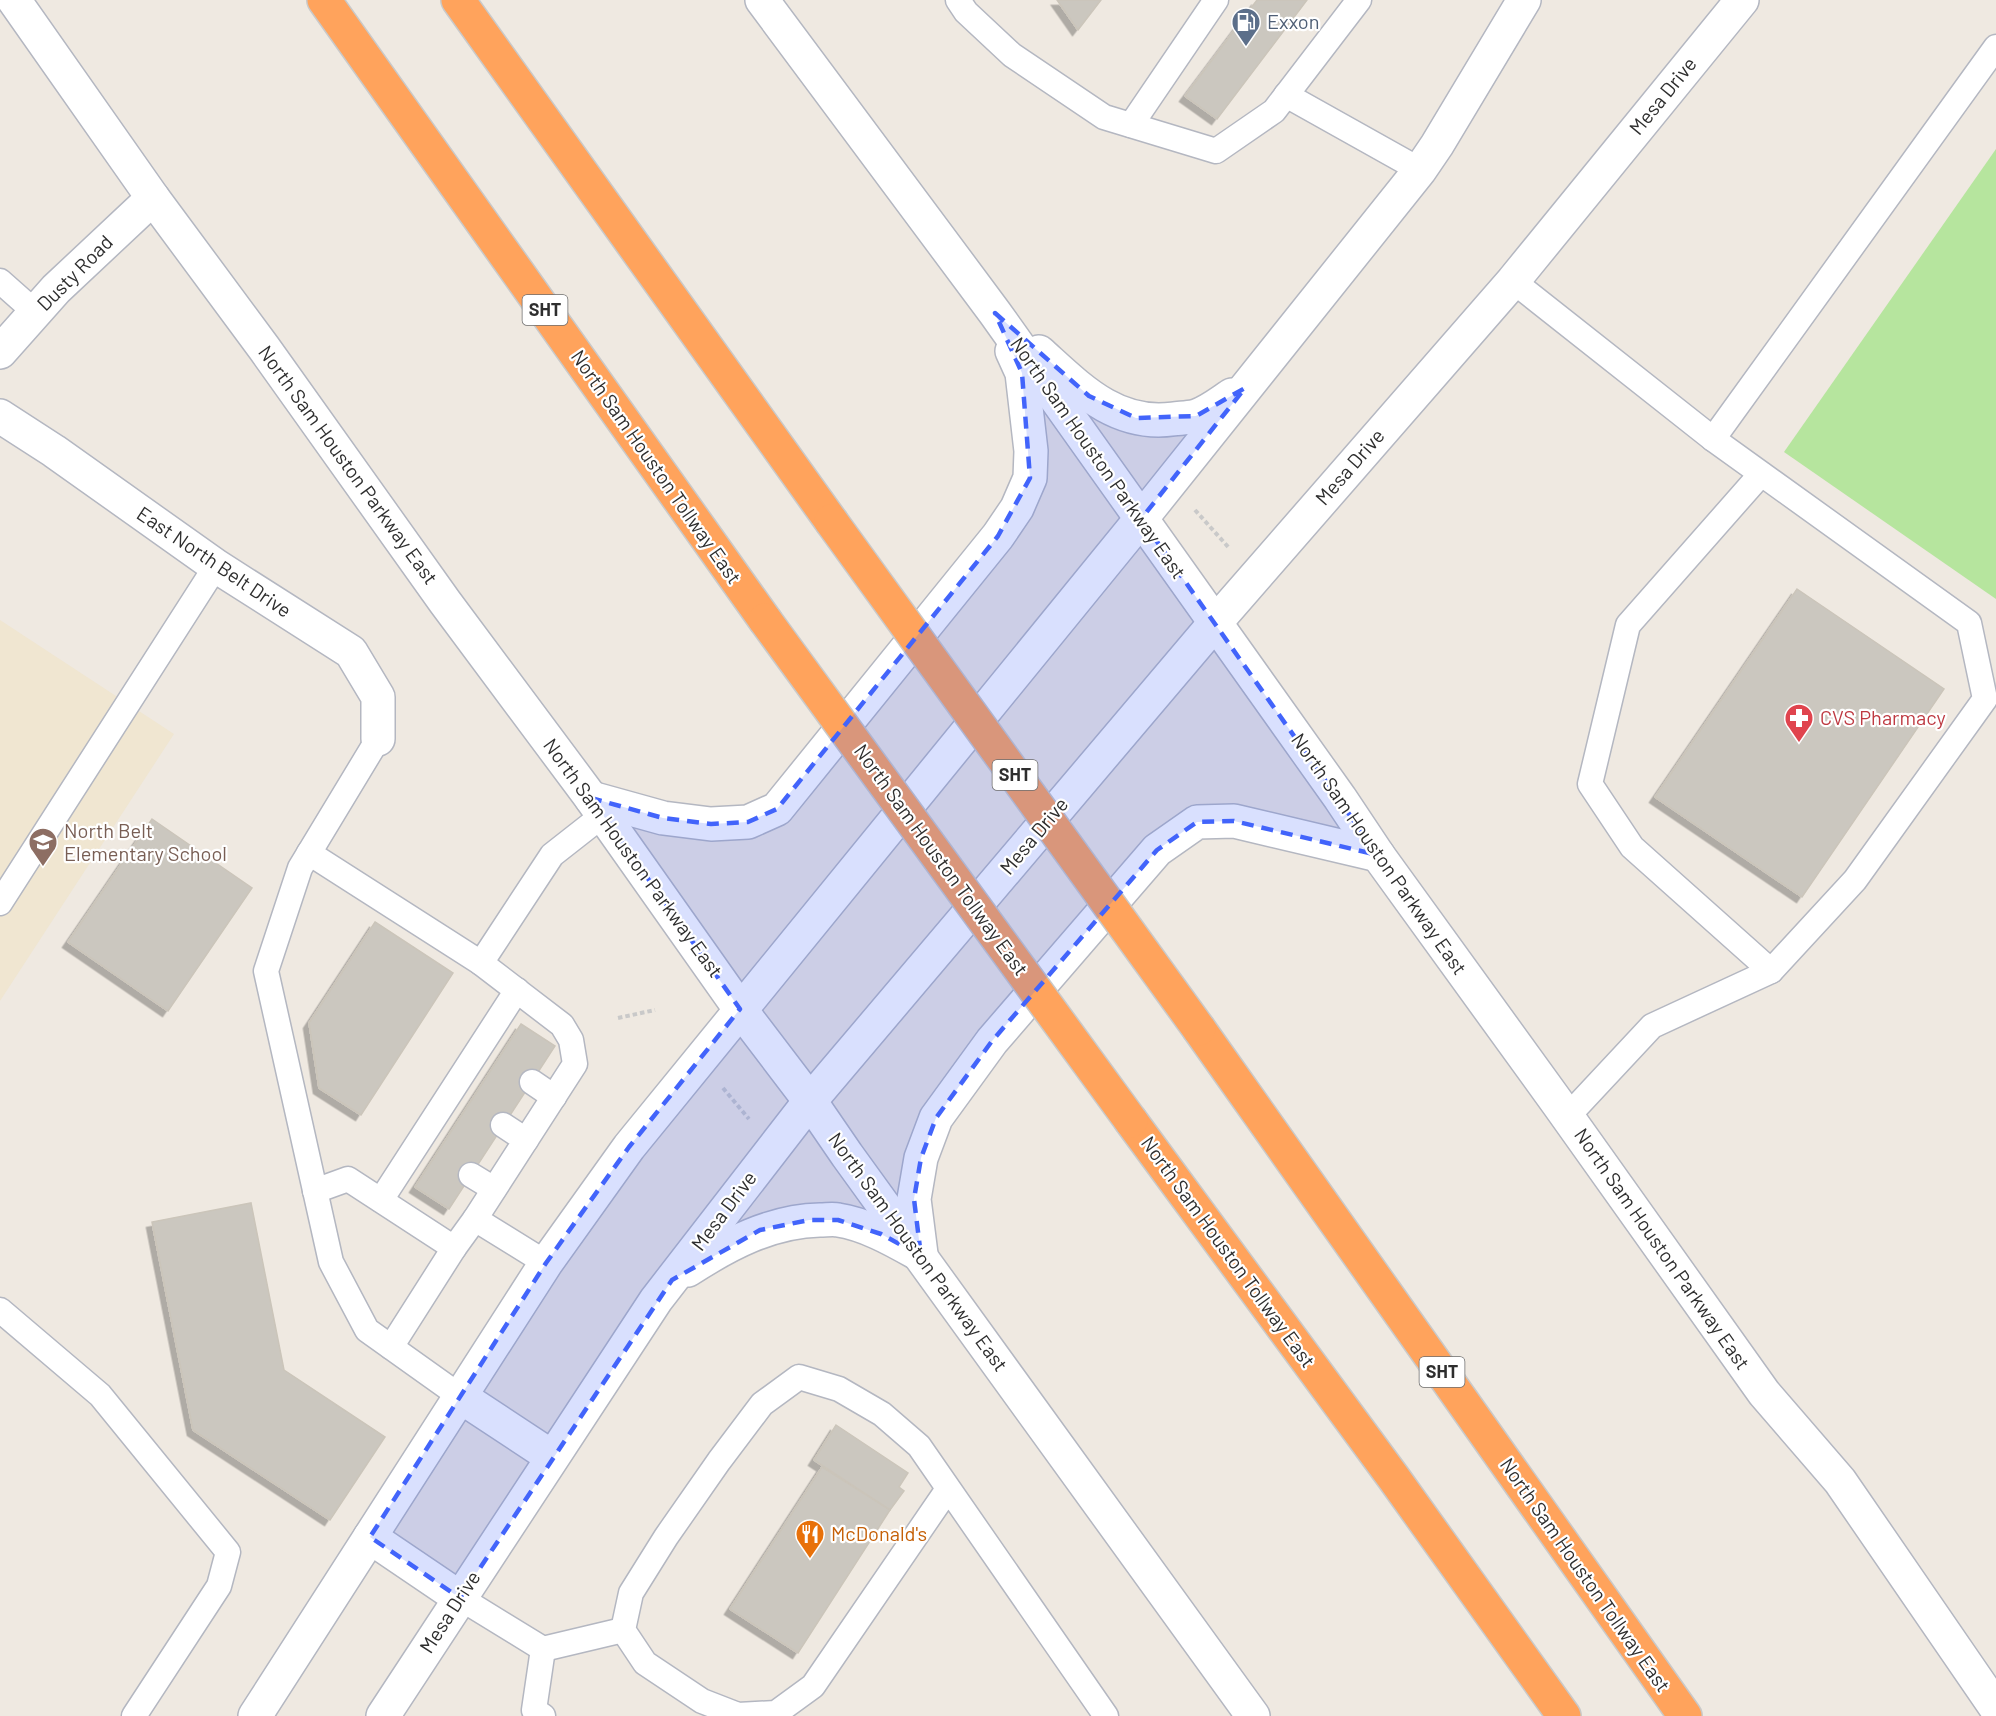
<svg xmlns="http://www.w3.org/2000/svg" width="1996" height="1716" font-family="Barlow,sans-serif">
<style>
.education{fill:#f0e6d1}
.green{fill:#b6e59e}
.building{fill:#cbc7bf;stroke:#cbc5ba;stroke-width:1.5;filter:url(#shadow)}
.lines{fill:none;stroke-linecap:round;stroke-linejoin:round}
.lane-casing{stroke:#b4b7c1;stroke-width:27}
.street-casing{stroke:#b4b7c1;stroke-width:36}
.secondary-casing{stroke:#b4b7c1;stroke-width:36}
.highway-casing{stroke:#c9c9c9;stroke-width:36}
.path{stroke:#c9c9c9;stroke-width:4;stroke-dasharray:4.5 3;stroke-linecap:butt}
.lane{stroke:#fff;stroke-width:24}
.street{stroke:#fff;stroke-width:33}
.secondary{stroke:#fff;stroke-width:33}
.highway{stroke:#ffa35c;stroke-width:33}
.highway-bridge-casing{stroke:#c9c9c9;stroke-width:36;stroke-linecap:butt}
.highway-bridge{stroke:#ffa35c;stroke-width:33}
.marked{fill:#4264fb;fill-opacity:0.2;stroke:#4264fb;stroke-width:4.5;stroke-dasharray:12 8;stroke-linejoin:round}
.labels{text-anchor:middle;stroke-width:4.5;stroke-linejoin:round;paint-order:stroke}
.shield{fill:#fff;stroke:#6d6d6d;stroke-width:1.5}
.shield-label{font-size:18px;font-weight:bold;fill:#2e2e2e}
.service-label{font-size:20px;fill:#4e5e75;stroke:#fff;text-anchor:start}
.street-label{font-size:20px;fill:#2e2e2e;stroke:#fff}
.health-label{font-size:20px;fill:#be3a42;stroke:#fff;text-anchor:start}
.education-label{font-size:20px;fill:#785e54;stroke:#fff;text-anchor:start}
.food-label{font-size:20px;fill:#c56008;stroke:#fff;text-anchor:start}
</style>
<defs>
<filter id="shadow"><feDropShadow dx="-5.5" dy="5.5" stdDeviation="0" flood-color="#0004"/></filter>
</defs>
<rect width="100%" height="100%" fill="#efe9e1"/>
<path class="education" d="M0 620 174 734 0 1001Z"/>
<path class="green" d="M1996 149V599L1784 452Z"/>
<g class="building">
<path d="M1057 0H1101L1078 30Z"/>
<path d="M1257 0H1307L1217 119 1185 96Z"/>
<path d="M1797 589 1944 689 1802 897 1655 797Z"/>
<path d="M152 819 252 888 168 1011 68 942Z"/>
<path d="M375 922 453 973 361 1115 319 1088 309 1023Z"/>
<path d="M521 1024 555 1046 449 1209 415 1187Z"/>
<path d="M251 1203 284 1370 385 1437 330 1520 193 1430 152 1222Z"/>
<path d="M836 1425 908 1473 899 1487 904 1491 890 1510 814 1460Z"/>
<path d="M822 1467 890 1510 798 1653 730 1609Z"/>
</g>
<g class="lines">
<g class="lane-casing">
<g id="lane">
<path d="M958 0 966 12 1012 55 1104 117 1216 151 1274 111 1359 0"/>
<path d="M1286 95 1420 170"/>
<path d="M1131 125 1216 0"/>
<path d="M0 281 35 312"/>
<path d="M1513 281 1713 439 1969 623 1985 699 1855 880 1771 971 1652 1026 1567 1117"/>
<path d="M1713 439 1996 47"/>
<path d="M1761 474 1628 625 1590 784 1632 847 1771 971"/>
<path d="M378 739 300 868 266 971 331 1262 367 1330 461 1397"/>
<path d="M309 853 481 963"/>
<path d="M0 903 216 566"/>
<path d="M532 1082 554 1097"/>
<path d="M503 1125 526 1140"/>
<path d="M471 1175 494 1189"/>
<path d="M315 1191 348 1179 454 1248 475 1219"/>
<path d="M381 1200 517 990"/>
<path d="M546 1263 475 1219 575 1064 571 1040 562 1025 481 963 552 855 603 815"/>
<path d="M0 1310 100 1395 228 1552 219 1586 134 1716"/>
<path d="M391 1347 454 1248"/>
<path d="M948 1489 813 1686 776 1713 738 1715 702 1701 645 1663 623 1630 631 1593 666 1537 719 1461 762 1404 799 1377 839 1389 882 1414 919 1446 1106 1716"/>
<path d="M460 1598 543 1649 623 1630"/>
<path d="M543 1649 534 1710 543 1716"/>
</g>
</g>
<g class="street-casing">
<g id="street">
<path d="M0 352 56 289 153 198"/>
<path d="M0 416 54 451 216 566 351 652 378 697V739"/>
</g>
</g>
<g class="secondary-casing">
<g id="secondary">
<path d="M14 0 153 198 264 348 445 602 591 798 740 1009 810 1101 847 1155 1253 1716"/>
<path d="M762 0 995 313 1340 798 1378 855 1559 1105 1764 1393 1840 1481 1996 1708"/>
<path d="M1039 352C1078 387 1115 427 1173 419 1181 418 1189 418 1196 416 1209 412 1221 402 1232 395"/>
<path d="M591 798 663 818 711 824 748 822 777 809 998 536 1017 508 1030 478 1031 451 1022 373 1012 351"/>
<path d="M921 1254 914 1199 921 1158 936 1118 992 1041 1157 850 1197 822 1234 821 1378 855"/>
<path d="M688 1270C728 1244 771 1221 820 1220 826 1220 833 1219 838 1220 865 1224 892 1239 915 1252"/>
<path d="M461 1397 552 1457"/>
<path d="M370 1537 460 1598"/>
<path d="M255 1716 546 1263 629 1147 1141 519 1420 170 1437 145 1524 0"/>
<path d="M383 1716 656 1300 810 1101 1215 623 1513 281 1742 0"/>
</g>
</g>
<g class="highway-casing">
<g id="highway">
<path d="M324 0 765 620"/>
<path d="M458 0 831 521"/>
<path d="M1199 1029 1685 1716"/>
<path d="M1131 1121 1393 1477 1564 1716"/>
</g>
</g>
<g class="path">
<path d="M1195 510 1230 549"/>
<path d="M618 1018 655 1010"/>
<path d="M723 1088 749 1119"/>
</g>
<use href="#lane" class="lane"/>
<use href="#street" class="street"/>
<use href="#secondary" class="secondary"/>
<use href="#highway" class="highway"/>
<g class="highway-bridge-casing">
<g id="highway-bridge">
<path d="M831 521 1199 1029"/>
<path d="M765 620 1131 1121"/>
</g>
</g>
<use href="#highway-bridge" class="highway-bridge"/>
</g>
<path class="marked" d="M995 313 1089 396 1136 418 1196 416 1245 388 1141 519 1378 855 1234 821 1197 822 1157 850 992 1041 936 1118 921 1158 914 1199 921 1256 881 1234 838 1220H809L760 1230 672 1280 460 1598 370 1537 546 1263 629 1147 740 1009 591 798 663 818 711 824 748 822 777 809 998 536 1030 478 1022 373Z"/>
<defs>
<g id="fuel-pin" transform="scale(1.5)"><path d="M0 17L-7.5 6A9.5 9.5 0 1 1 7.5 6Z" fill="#5c6f8a" stroke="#fff"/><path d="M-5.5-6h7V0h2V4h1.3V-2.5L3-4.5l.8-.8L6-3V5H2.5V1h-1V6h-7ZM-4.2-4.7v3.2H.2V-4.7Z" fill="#fff"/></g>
<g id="pharmacy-pin" transform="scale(1.5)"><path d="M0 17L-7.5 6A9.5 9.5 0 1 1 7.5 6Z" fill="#e0444e" stroke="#fff"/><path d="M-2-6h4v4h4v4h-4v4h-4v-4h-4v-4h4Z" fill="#fff"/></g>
<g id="school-pin" transform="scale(1.5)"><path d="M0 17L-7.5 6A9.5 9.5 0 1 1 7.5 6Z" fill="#8d6e63" stroke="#fff"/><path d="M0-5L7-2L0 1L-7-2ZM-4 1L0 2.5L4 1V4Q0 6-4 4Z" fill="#fff"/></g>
<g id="restaurant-pin" transform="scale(1.5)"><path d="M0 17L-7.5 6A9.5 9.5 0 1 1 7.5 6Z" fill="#e8710a" stroke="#fff"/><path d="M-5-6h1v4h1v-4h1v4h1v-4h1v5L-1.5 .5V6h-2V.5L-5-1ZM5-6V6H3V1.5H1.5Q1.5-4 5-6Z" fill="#fff"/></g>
</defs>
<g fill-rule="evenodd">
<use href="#fuel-pin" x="1246" y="22"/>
<use href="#pharmacy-pin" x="1799" y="718"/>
<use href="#school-pin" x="43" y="842"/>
<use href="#restaurant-pin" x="810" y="1534"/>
</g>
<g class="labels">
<g class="shield">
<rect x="522.5" y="295" width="45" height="30" rx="4.5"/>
<rect x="992.5" y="760" width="45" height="30" rx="4.5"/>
<rect x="1419.5" y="1357" width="45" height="30" rx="4.5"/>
</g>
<g class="shield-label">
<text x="545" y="316">SHT</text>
<text x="1015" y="781">SHT</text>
<text x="1442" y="1378">SHT</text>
</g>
<g class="service-label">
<text x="1267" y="29">Exxon</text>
</g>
<g class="street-label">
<text transform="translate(1663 96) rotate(-51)" y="7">Mesa Drive</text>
<text transform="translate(75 273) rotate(-45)" y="7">Dusty Road</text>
<text transform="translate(1098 458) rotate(55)" y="7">North Sam Houston Parkway East</text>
<text transform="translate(348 465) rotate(54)" y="7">North Sam Houston Parkway East</text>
<text transform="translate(656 467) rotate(55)" y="7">North Sam Houston Tollway East</text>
<text transform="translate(1350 467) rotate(-49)" y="7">Mesa Drive</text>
<text transform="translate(214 562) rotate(34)" y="7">East North Belt Drive</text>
<text transform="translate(1034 836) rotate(-50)" y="7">Mesa Drive</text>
<text transform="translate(1379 854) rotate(55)" y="7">North Sam Houston Parkway East</text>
<text transform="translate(633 858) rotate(54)" y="7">North Sam Houston Parkway East</text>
<text transform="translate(941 860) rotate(54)" y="7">North Sam Houston Tollway East</text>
<text transform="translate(724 1211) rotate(-53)" y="7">Mesa Drive</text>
<text transform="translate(1662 1249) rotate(55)" y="7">North Sam Houston Parkway East</text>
<text transform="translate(918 1252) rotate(54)" y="7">North Sam Houston Parkway East</text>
<text transform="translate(1228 1252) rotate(54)" y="7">North Sam Houston Tollway East</text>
<text transform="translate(1585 1575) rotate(55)" y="7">North Sam Houston Tollway East</text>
<text transform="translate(450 1612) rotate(-57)" y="7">Mesa Drive</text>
</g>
<g class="health-label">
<text x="1820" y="725">CVS Pharmacy</text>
</g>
<g class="education-label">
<text x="64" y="838">North Belt<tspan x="64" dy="23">Elementary School</tspan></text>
</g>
<g class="food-label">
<text x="831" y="1541">McDonald's</text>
</g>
</g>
</svg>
